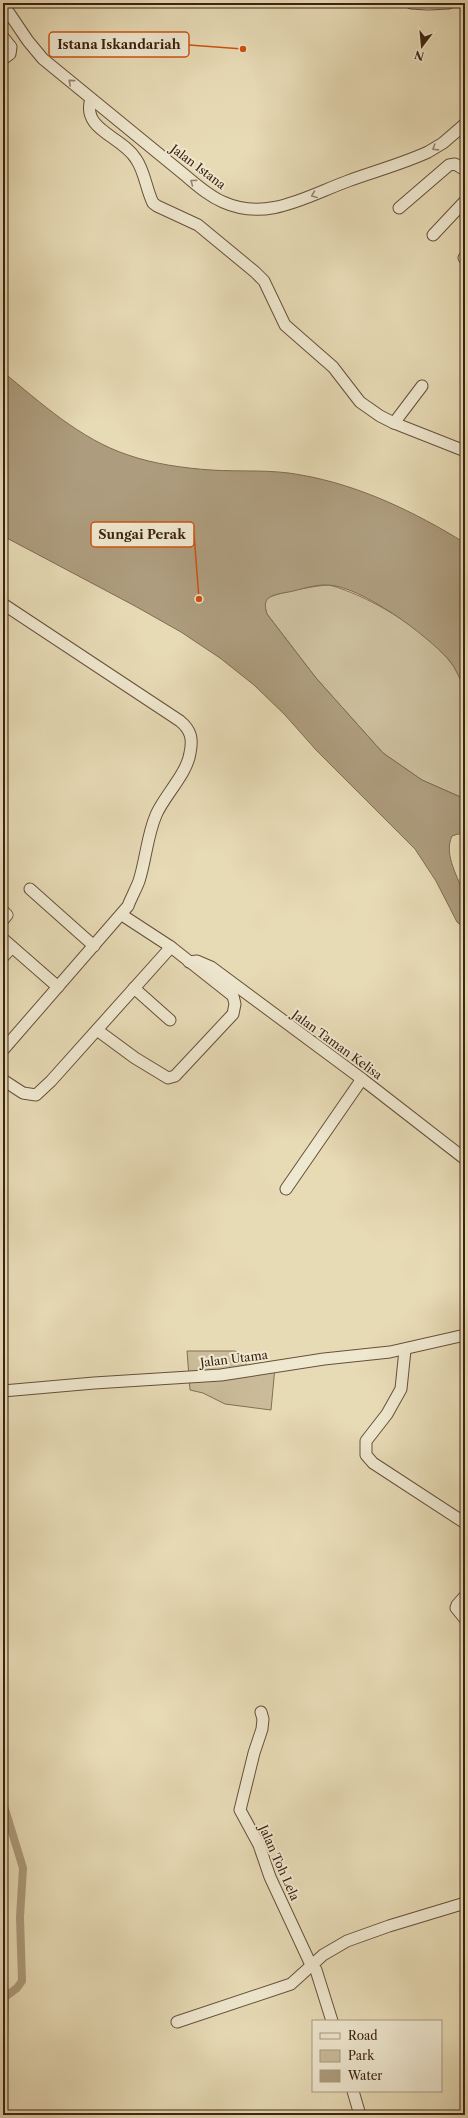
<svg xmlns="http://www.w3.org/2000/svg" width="468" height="2118" font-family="'Libre Caslon Text',serif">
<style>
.green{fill:#cabc9a;stroke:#836f54}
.water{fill:#ad9c7d;stroke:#806b51}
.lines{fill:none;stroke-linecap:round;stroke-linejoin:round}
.canal{stroke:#ad9c7d;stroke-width:8}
.minor-casing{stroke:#675039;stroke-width:13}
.minor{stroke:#efe8d0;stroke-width:11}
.oneway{stroke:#968570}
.labels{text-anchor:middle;stroke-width:4;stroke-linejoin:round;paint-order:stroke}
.street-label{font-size:12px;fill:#3c220f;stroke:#efe8d0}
.leader{fill:none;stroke:#ce510c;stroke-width:1.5}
.callout-dot{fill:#ce510c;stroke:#efe8d0;stroke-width:1.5}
.callout{fill:#efe8d0;stroke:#ce510c;stroke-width:1.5}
.callout-label{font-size:13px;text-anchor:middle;font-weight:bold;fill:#3c220f}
</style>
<rect width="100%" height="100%" fill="#e7dbb6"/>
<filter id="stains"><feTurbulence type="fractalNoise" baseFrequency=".005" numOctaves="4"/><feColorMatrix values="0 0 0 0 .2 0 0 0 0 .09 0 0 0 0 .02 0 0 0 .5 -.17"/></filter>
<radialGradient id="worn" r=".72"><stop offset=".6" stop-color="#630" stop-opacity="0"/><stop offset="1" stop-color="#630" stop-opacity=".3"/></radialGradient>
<g class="green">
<path d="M329 585C372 596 452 643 465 689 467 698 465 710 465 719 465 746 465 772 465 799L422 780 383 753 316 678 267 614C265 608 263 603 267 599 272 593 320 585 329 585Z"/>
<path d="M187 1351H235L243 1356 248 1369 275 1367 271 1410 225 1404 203 1393 190 1390Z"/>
</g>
<path class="water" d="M3 372C41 403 80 439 128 455 154 464 183 468 211 470 241 472 271 469 301 475 359 485 415 512 465 543V689C460 680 456 668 449 660 427 635 361 586 328 585 313 584 298 591 283 593 269 596 262 598 267 614L316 678 383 753 422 780 465 799V834H458L452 836C443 855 459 878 464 895 467 905 465 919 465 929L457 922 436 881 415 849 317 751 285 715 254 685 220 658 181 632 135 606 3 536Z"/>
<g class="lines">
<path class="canal" d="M3 2092 5 1997 17 1988 22 1981 20 1917 23 1868 4 1806"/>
<g class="minor-casing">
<g id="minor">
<path d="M411 3 428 4 449 3"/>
<path d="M3 4 28 41 43 59 186 176C198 186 209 196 223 202 267 222 307 196 348 181 375 171 402 164 428 152L443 143 465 124"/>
<path d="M3 37 11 47 10 54 3 59"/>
<path d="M91 99C81 130 122 136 136 159 145 172 146 189 153 203L157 206 198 225 255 272 264 281 285 325 333 367 360 402 380 416 394 423 465 451"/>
<path d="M399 208 449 165 455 164 465 170"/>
<path d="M433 235 465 201"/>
<path d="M464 258 465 257"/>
<path d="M394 423 422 386"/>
<path d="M3 604 180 721C191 730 193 739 190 753 187 774 164 796 156 815 147 836 146 859 139 881 136 889 131 898 128 906L3 1050"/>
<path d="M30 889 94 946"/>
<path d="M3 911 7 915 3 920"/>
<path d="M3 939 58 987"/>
<path d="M3 957 12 947"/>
<path d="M189 962 197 961 211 967 362 1079 465 1159"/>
<path d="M134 988 170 1020"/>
<path d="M97 1030 135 1058 168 1078 175 1076 233 1014 235 1004 233 996 171 947 122 915"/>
<path d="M3 1080 23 1093 36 1095 51 1081 171 947"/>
<path d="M286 1189 362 1079"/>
<path d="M405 1350 401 1389 387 1414 366 1441V1455L373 1463 465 1523"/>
<path d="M3 1391 94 1383 221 1375 324 1359 390 1352 465 1335"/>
<path d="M465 1596 457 1605 456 1608 465 1619"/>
<path d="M261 1712 263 1719 262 1729 254 1753 240 1810 259 1845 270 1877 311 1965 316 1970 332 2021"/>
<path d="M177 2022 291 1984 323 1955 347 1941 389 1926 465 1903"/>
<path d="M353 2091 360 2115"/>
</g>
</g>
<use href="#minor" class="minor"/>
</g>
<defs><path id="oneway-chevron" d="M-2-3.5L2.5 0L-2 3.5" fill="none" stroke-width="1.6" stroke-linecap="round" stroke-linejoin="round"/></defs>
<g class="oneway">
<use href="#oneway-chevron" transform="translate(71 82) rotate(-140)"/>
<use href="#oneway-chevron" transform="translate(435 148) rotate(148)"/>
<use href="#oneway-chevron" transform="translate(193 182) rotate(-143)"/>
<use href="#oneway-chevron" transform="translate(314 195) rotate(158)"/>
</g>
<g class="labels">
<g class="street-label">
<text transform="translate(198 167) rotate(37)" y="4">Jalan Istana</text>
<text transform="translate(337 1045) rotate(36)" y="4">Jalan Taman Kelisa</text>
<text transform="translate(234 1359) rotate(-7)" y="4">Jalan Utama</text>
<text transform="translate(279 1863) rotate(66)" y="4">Jalan Toh Lela</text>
</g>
</g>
<path class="leader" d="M243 49L189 45M199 599L194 534"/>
<g class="callout-dot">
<circle cx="243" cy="49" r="4"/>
<circle cx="199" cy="599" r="4"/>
</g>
<g class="callout">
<rect x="49" y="32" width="140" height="25" rx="4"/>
<rect x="91" y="522" width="103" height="25" rx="4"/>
</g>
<g class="callout-label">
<text x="119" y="49">Istana Iskandariah</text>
<text x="142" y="539">Sungai Perak</text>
</g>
<rect width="468" height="2118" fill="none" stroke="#e7dbb6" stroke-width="16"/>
<rect x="4" y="4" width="460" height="2110" fill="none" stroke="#3c220f" stroke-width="2"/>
<rect x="8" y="8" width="452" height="2102" fill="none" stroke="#3c220f"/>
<rect x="312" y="2020" width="130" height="72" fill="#efe8d0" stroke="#a79983"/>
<rect x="320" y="2033" width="20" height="6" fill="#efe8d0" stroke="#a79983"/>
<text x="348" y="2040" font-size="12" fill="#3c220f">Road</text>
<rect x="320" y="2050" width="20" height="12" fill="#cabc9a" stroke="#a79983"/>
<text x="348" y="2060" font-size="12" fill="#3c220f">Park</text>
<rect x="320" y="2070" width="20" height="12" fill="#ad9c7d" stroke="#a79983"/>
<text x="348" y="2080" font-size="12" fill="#3c220f">Water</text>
<g transform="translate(422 46) rotate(196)" stroke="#efe8d0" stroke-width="3" paint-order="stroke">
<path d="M0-3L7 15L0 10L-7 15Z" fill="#3c220f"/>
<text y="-6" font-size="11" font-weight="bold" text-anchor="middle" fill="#3c220f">N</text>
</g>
<rect width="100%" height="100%" filter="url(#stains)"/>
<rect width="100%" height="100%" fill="url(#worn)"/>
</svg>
